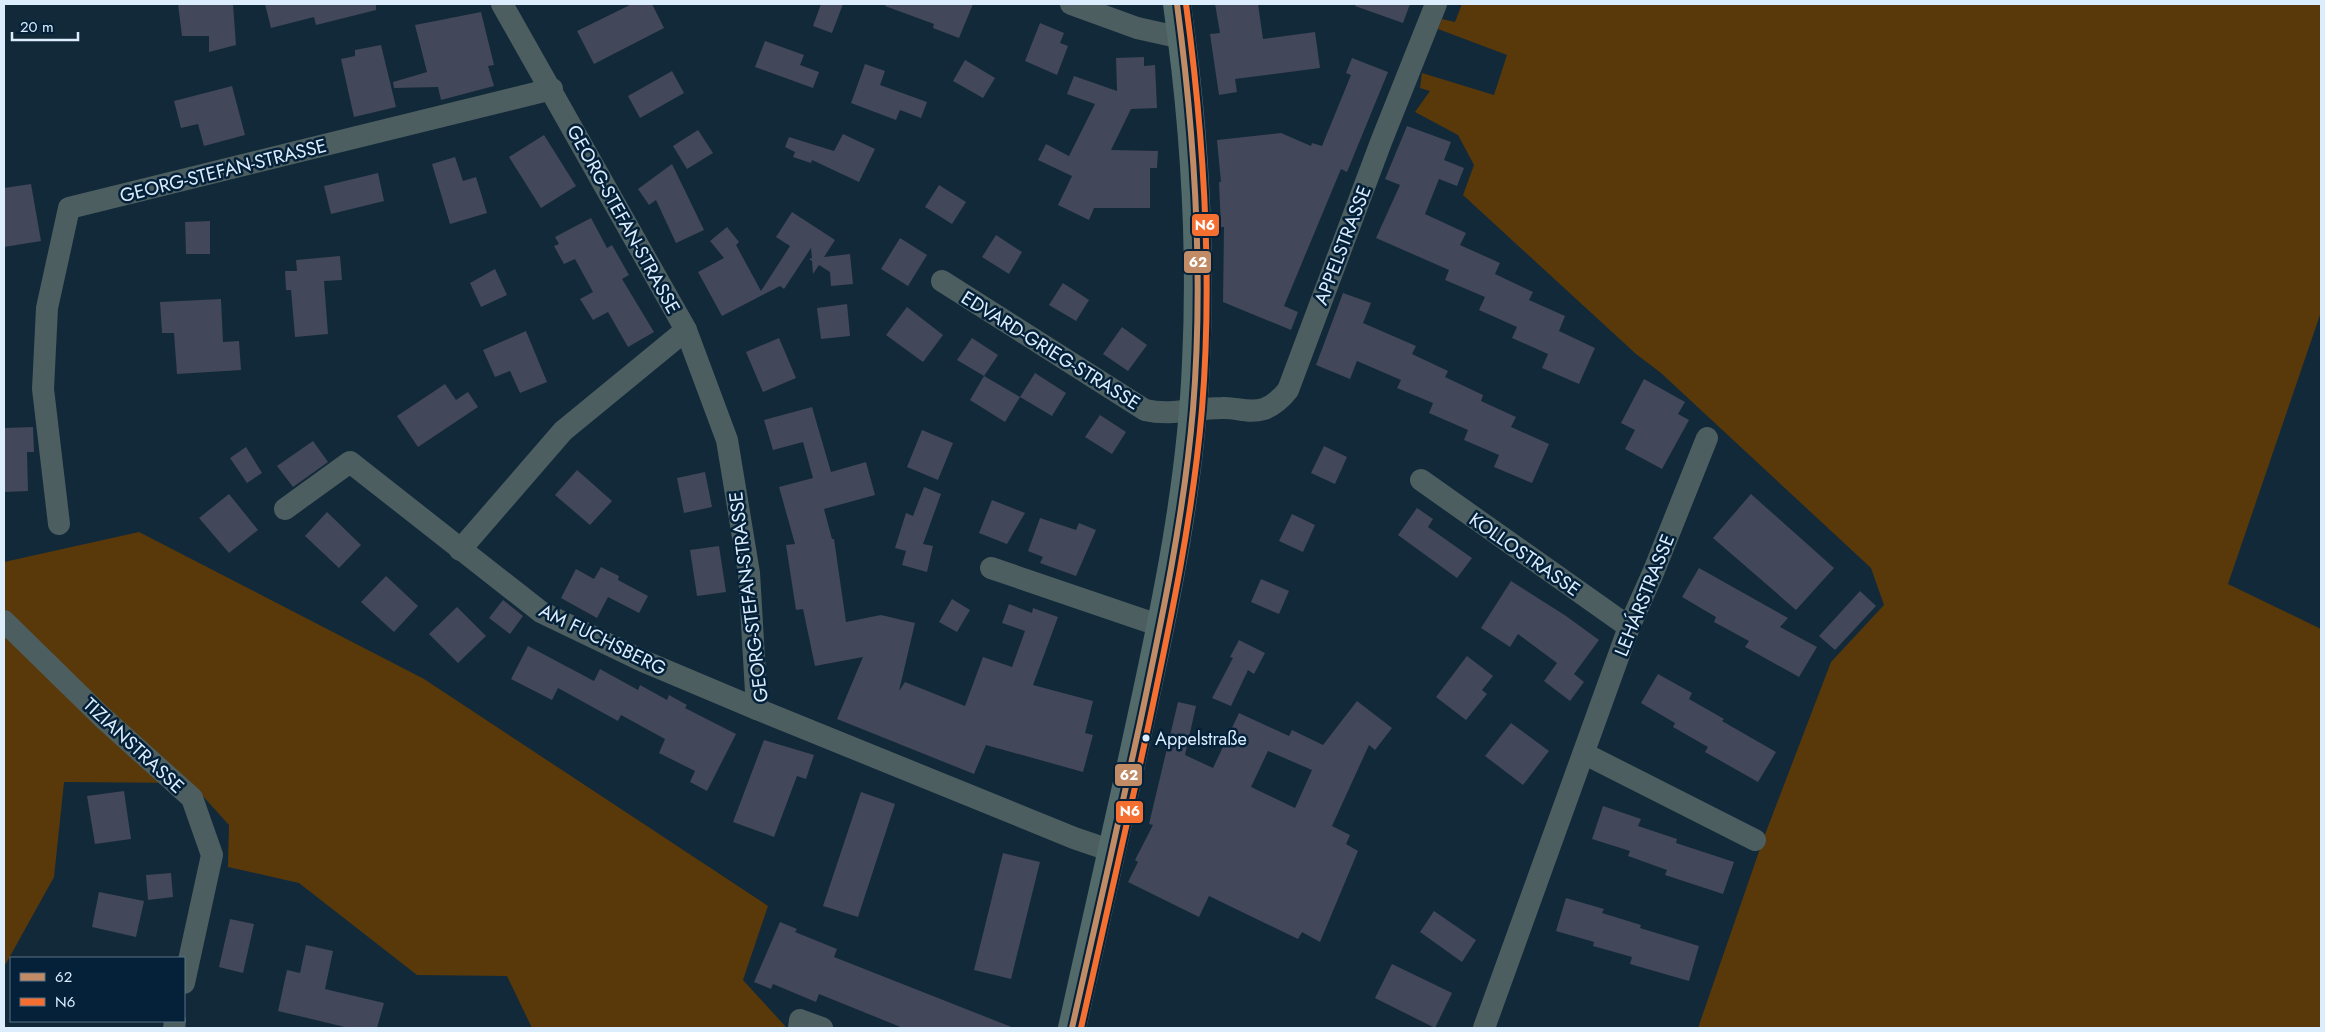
<svg xmlns="http://www.w3.org/2000/svg" width="2325" height="1032" font-family="Jost,sans-serif">
<style>
.green{fill:#59390a}
.building{fill:#424759;fill-rule:evenodd}
.lines{fill:none;stroke-linecap:round;stroke-linejoin:round}
.minor{stroke:#4c5e5f;stroke-width:22}
.secondary{stroke:#536a6a;stroke-width:28}
.bus-1-casing{stroke:#042139;stroke-width:10}
.bus-2-casing{stroke:#042139;stroke-width:10}
.bus-1{stroke:#c18c65;stroke-width:6}
.bus-2{stroke:#f46f30;stroke-width:6}
.bus-dot{fill:#dcedfe;stroke:#042139;stroke-width:2}
.labels{text-anchor:middle;stroke-width:5;stroke-linejoin:round;paint-order:stroke}
.bus-label{font-size:18px;fill:#dcedfe;stroke:#042139;text-anchor:start}
.street-label{font-size:19px;fill:#dcedfe;stroke:#042139}
.line-badge{stroke:#042139;stroke-width:2}
.badge-label{font-size:14px;text-anchor:middle;font-weight:bold;fill:#fff}
</style>
<rect width="100%" height="100%" fill="#12293a"/>
<g class="green">
<path d="M1462 4H2321V312L2228 584 2321 629V1028H1698L1764 837 1831 662 1884 605 1871 568 1661 373 1636 354 1463 195 1474 165 1458 135 1415 112 1430 91 1420 88 1422 73 1494 95 1507 55 1438 29 1442 19 1455 22Z"/>
<path d="M139 532 424 679 768 906 743 980 785 1026V1028H532L507 976 417 975 299 883 228 867 229 825 191 783 64 782 54 877 4 967V562Z"/>
</g>
<g class="building">
<path d="M178 4H233L236 45 209 52V36H182Z"/>
<path d="M265 4H376V10L316 25 314 17 271 28Z"/>
<path d="M632 4H652L664 28 594 64 577 31Z"/>
<path d="M821 4H843L832 33 813 26Z"/>
<path d="M886 4H973L959 38 933 28 934 24 885 6Z"/>
<path d="M1215 4H1258L1263 39 1315 32 1320 68 1235 79 1237 92 1219 95 1210 34 1220 33Z"/>
<path d="M1356 4H1410L1403 23 1355 6Z"/>
<path d="M481 12 494 65 488 66 494 86 441 100 438 87 394 88 393 82 427 72 415 25Z"/>
<path d="M1040 23 1064 33 1060 43 1068 46 1057 75 1025 61Z"/>
<path d="M765 41 804 55 800 65 819 72 813 88 755 67Z"/>
<path d="M381 45 396 107 354 117 341 59 355 56V50Z"/>
<path d="M1144 57V66L1155 65 1157 108 1131 109 1111 150 1158 151 1157 168H1150V208H1094L1089 220 1058 205 1072 176 1038 160 1046 144 1069 156 1095 104 1067 94 1074 76 1117 91 1116 58Z"/>
<path d="M1352 58 1388 72 1347 172 1341 169 1284 306 1298 312 1291 330 1223 302 1224 227H1221L1219 182H1221L1217 140 1281 133 1311 146 1312 143 1322 146 1351 75 1346 73Z"/>
<path d="M965 60 995 78 983 98 953 81Z"/>
<path d="M865 64 885 71 880 85 927 102 921 118 900 110 896 120 851 103Z"/>
<path d="M672 71 684 93 640 118 628 96Z"/>
<path d="M232 86 245 135 204 146 198 124 181 128 174 101Z"/>
<path d="M1407 126 1451 142 1444 160 1464 168 1457 186 1439 179 1425 214 1466 233 1460 245 1500 263 1495 274 1533 292 1529 300 1565 316 1559 331 1595 348 1579 384 1542 368 1548 354 1512 338 1517 327 1479 310 1485 297 1445 280 1449 270 1376 238 1400 185 1385 179Z"/>
<path d="M698 130 713 153 687 169 673 146Z"/>
<path d="M843 134 875 149 859 182 812 160 811 163 793 157 795 152 785 147 789 137 834 151Z"/>
<path d="M544 135 576 186 541 208 509 157Z"/>
<path d="M455 157 463 181 476 177 487 213 450 224 432 164Z"/>
<path d="M672 164 704 230 676 243 656 200 649 205 638 189Z"/>
<path d="M378 173 384 201 331 214 324 186Z"/>
<path d="M31 184 41 241 4 247V188Z"/>
<path d="M939 185 966 202 952 224 925 207Z"/>
<path d="M792 212 835 240 824 257 850 254 853 284 831 286 830 272 819 265 813 274 812 261 809 259 812 258 811 248 784 289 780 286 722 316 698 272 724 258 710 241 727 227 739 242 736 245 761 291 790 246 776 237Z"/>
<path d="M591 218 607 248 612 245 629 275 622 279 654 332 628 347 608 312 593 320 580 299 593 292 575 259 564 264 554 246 559 244 555 237Z"/>
<path d="M210 221V254H186L185 222Z"/>
<path d="M996 235 1022 252 1009 274 982 257Z"/>
<path d="M900 238 927 255 908 286 881 269Z"/>
<path d="M340 256 342 280 324 281 328 334 295 337 291 290H286L285 271H297L296 260Z"/>
<path d="M495 269 507 295 481 307 470 283Z"/>
<path d="M1063 283 1089 300 1076 321 1049 305Z"/>
<path d="M1343 293 1371 303 1363 323 1416 346 1412 354 1448 371 1445 377 1483 395 1481 401 1516 417 1511 427 1549 444 1532 483 1494 467 1499 455 1464 440 1468 430 1429 413 1433 403 1397 388 1401 380 1357 361 1350 379 1316 365Z"/>
<path d="M221 299 223 342 239 341 241 370 177 374 174 333H162L160 302Z"/>
<path d="M847 304 850 336 821 339 817 308Z"/>
<path d="M907 307 943 335 923 362 886 335Z"/>
<path d="M1122 327 1147 345 1128 371 1103 354Z"/>
<path d="M526 331 547 382 520 393 510 371 495 377 483 350Z"/>
<path d="M779 338 796 378 763 392 746 352Z"/>
<path d="M972 338 998 355 984 376 957 360Z"/>
<path d="M1035 373 1066 393 1052 416 1020 397Z"/>
<path d="M984 376 1020 397 1005 422 970 400Z"/>
<path d="M1644 379 1685 402 1678 414 1689 420 1662 469 1625 449 1635 430 1621 423Z"/>
<path d="M445 384 456 400 468 392 478 407 418 447 397 416Z"/>
<path d="M812 407 831 472 866 462 875 495 824 509 832 539H834L846 622 881 615 915 623 899 691 905 682 965 706 983 657 1012 667 1025 631 1002 623 1009 604 1032 613 1033 608 1058 617 1033 685 1093 701 1085 733 1093 735 1083 772 986 745 974 774 837 719 863 657 815 666 803 609 796 610 786 545 795 544 779 487 813 478 803 442 773 450 764 420Z"/>
<path d="M1100 415 1126 432 1112 454 1085 437Z"/>
<path d="M33 427 34 452H27L28 491 4 492V428Z"/>
<path d="M922 430 953 443 938 480 907 467Z"/>
<path d="M313 441 328 462 293 487 277 466Z"/>
<path d="M1324 446 1347 457 1335 484 1311 473Z"/>
<path d="M246 447 262 473 247 483 230 458Z"/>
<path d="M577 470 612 501 590 525 555 495Z"/>
<path d="M705 472 712 507 684 513 677 478Z"/>
<path d="M924 487 941 494 923 544 933 546 927 572 902 565 906 551 895 548 906 513 913 516Z"/>
<path d="M229 494 258 530 229 553 199 518Z"/>
<path d="M1751 494 1834 568 1796 610 1713 538Z"/>
<path d="M992 500 1025 513 1007 544 979 533Z"/>
<path d="M1417 508 1433 519 1428 527 1472 558 1457 578 1398 535Z"/>
<path d="M327 512 361 545 339 568 305 536Z"/>
<path d="M1292 514 1315 525 1303 552 1279 541Z"/>
<path d="M1040 518 1076 530 1079 523 1096 530 1076 576 1040 563 1043 557 1028 551Z"/>
<path d="M719 546 726 592 697 596 690 550Z"/>
<path d="M601 567 619 576 618 580 648 596 639 613 608 597 597 618 561 598 576 569 594 579Z"/>
<path d="M1699 568 1788 618 1780 627 1817 647 1799 677 1745 647 1749 641 1714 622 1716 617 1682 597Z"/>
<path d="M386 576 418 606 394 632 361 602Z"/>
<path d="M1261 579 1289 591 1279 614 1251 602Z"/>
<path d="M1511 581 1566 616 1599 640 1574 674 1584 682 1570 701 1544 681 1557 663 1518 634 1510 647 1481 628Z"/>
<path d="M1860 591 1876 606 1835 650 1819 636Z"/>
<path d="M952 599 970 610 957 632 939 622Z"/>
<path d="M503 600 523 616 510 634 489 618Z"/>
<path d="M457 607 486 636 458 663 429 634Z"/>
<path d="M1239 640 1265 653 1254 674 1248 670 1231 706 1212 698 1233 658 1230 657Z"/>
<path d="M528 646 594 681 600 669 638 690 640 685 667 700 669 695 687 705 685 708 736 734 707 791 690 782 695 771 659 753 665 739 621 715 618 721 558 688 552 700 511 679Z"/>
<path d="M1467 656 1493 676 1482 690 1487 694 1466 720 1436 697Z"/>
<path d="M1658 674 1692 693 1689 699 1724 719 1722 721 1776 752 1758 782 1705 752 1708 747 1673 727 1675 723 1641 703Z"/>
<path d="M1357 701 1392 728 1375 750 1369 745 1332 826 1350 835 1346 844 1358 851 1320 942 1302 932 1298 939 1209 896 1199 917 1128 882 1138 862 1135 860 1153 825 1149 824 1178 702 1196 706 1185 755 1213 768 1239 713 1289 736 1292 730 1323 745ZM1268 751 1312 770 1295 808 1251 787Z"/>
<path d="M1511 723 1549 751 1523 785 1485 756Z"/>
<path d="M764 740 814 755 806 779 797 776 774 837 733 822Z"/>
<path d="M124 791 131 839 95 844 87 796Z"/>
<path d="M861 792 895 804 858 917 823 906Z"/>
<path d="M1603 806 1641 819 1638 826 1677 839 1676 843 1734 862 1723 894 1665 875 1667 870 1628 856 1630 851 1592 839Z"/>
<path d="M1003 853 1040 862 1011 979 974 970Z"/>
<path d="M171 873 173 897 148 900 146 875Z"/>
<path d="M99 892 144 901 136 937 92 927Z"/>
<path d="M1566 898 1604 909 1602 913 1641 925 1640 928 1699 946 1689 981 1630 964 1632 957 1593 946 1594 942 1556 931Z"/>
<path d="M1434 911 1476 940 1462 962 1420 932Z"/>
<path d="M230 919 254 924 243 973 219 967Z"/>
<path d="M780 922 797 929 795 932 837 949 834 957 1014 1028H903L819 994 816 1002 773 984 771 989 754 982Z"/>
<path d="M306 945 333 951 325 989 384 1003 377 1028H349L278 1011 287 970 300 973Z"/>
<path d="M1392 964 1452 993 1435 1028 1375 998Z"/>
</g>
<g class="lines">
<g class="minor">
<path d="M502 4 686 330 727 440 749 573 757 709 1074 838 1112 851"/>
<path d="M1071 4 1137 28 1182 38"/>
<path d="M942 281 1145 410C1171 416 1195 408 1222 408 1237 407 1248 414 1264 409 1274 405 1281 399 1288 390L1381 142 1436 4"/>
<path d="M1421 480 1629 627"/>
<path d="M285 509 350 462 541 612 643 661 757 709"/>
<path d="M59 524 43 389 47 308 69 208 552 89"/>
<path d="M460 550 563 431 686 330"/>
<path d="M991 568 1161 626"/>
<path d="M4 621 102 717 192 798 212 855 184 983"/>
<path d="M1585 754 1755 840"/>
<path d="M174 1028 175 1021"/>
<path d="M799 1028 800 1020 822 1028"/>
<path d="M1484 1028 1629 627 1653 573 1707 438"/>
</g>
<path class="secondary" d="M1072 1028C1095 927 1118 825 1140 723 1166 604 1191 484 1196 363 1202 242 1194 123 1177 4"/>
<g class="bus-1-casing">
<path id="bus-1" d="M1072 1028C1095 926 1118 825 1140 723 1162 619 1184 515 1193 409 1204 274 1195 138 1177 4"/>
</g>
<g class="bus-2-casing">
<path id="bus-2" d="M1081 1028C1104 927 1127 825 1149 723 1171 619 1193 515 1202 409 1213 274 1204 138 1186 4"/>
</g>
<use href="#bus-1" class="bus-1"/>
<use href="#bus-2" class="bus-2"/>
</g>
<circle class="bus-dot" cx="1146" cy="738" r="4.5"/>
<g class="labels">
<g class="bus-label">
<text x="1155" y="745">Appelstraße</text>
</g>
<g class="street-label">
<text transform="translate(223 170) rotate(-14)" y="7">GEORG-STEFAN-STRASSE</text>
<text transform="translate(624 219) rotate(61)" y="7">GEORG-STEFAN-STRASSE</text>
<text transform="translate(1342 245) rotate(-69)" y="7">APPELSTRASSE</text>
<text transform="translate(1051 350) rotate(32)" y="7">EDVARD-GRIEG-STRASSE</text>
<text transform="translate(1525 554) rotate(35)" y="7">KOLLOSTRASSE</text>
<text transform="translate(1644 595) rotate(-68)" y="7">LEHÁRSTRASSE</text>
<text transform="translate(748 597) rotate(-97)" y="7">GEORG-STEFAN-STRASSE</text>
<text transform="translate(603 639) rotate(26)" y="7">AM FUCHSBERG</text>
<text transform="translate(134 745) rotate(43)" y="7">TIZIANSTRASSE</text>
</g>
</g>
<g class="line-badge">
<rect x="1191" y="213" width="29" height="24" rx="5" fill="#f46f30"/>
<rect x="1183" y="250" width="29" height="24" rx="5" fill="#c18c65"/>
<rect x="1114" y="763" width="29" height="24" rx="5" fill="#c18c65"/>
<rect x="1115" y="800" width="29" height="24" rx="5" fill="#f46f30"/>
</g>
<g class="badge-label">
<text x="1205" y="230">N6</text>
<text x="1198" y="267">62</text>
<text x="1129" y="780">62</text>
<text x="1130" y="816">N6</text>
</g>
<rect width="2325" height="1032" fill="none" stroke="#dcedfe" stroke-width="10"/>
<rect x="10" y="957" width="175" height="65" fill="#042139" stroke="#5a7388"/>
<rect x="20" y="973" width="25" height="8" fill="#c18c65" stroke="#5a7388"/>
<text x="55" y="982" font-size="15" fill="#dcedfe">62</text>
<rect x="20" y="998" width="25" height="8" fill="#f46f30" stroke="#5a7388"/>
<text x="55" y="1007" font-size="15" fill="#dcedfe">N6</text>
<path d="M12 32v8h66v-8" fill="none" stroke="#dcedfe" stroke-width="2.5"/>
<text x="20" y="32" font-size="15" fill="#dcedfe" stroke="#042139" stroke-width="4" paint-order="stroke">20 m</text>
</svg>
